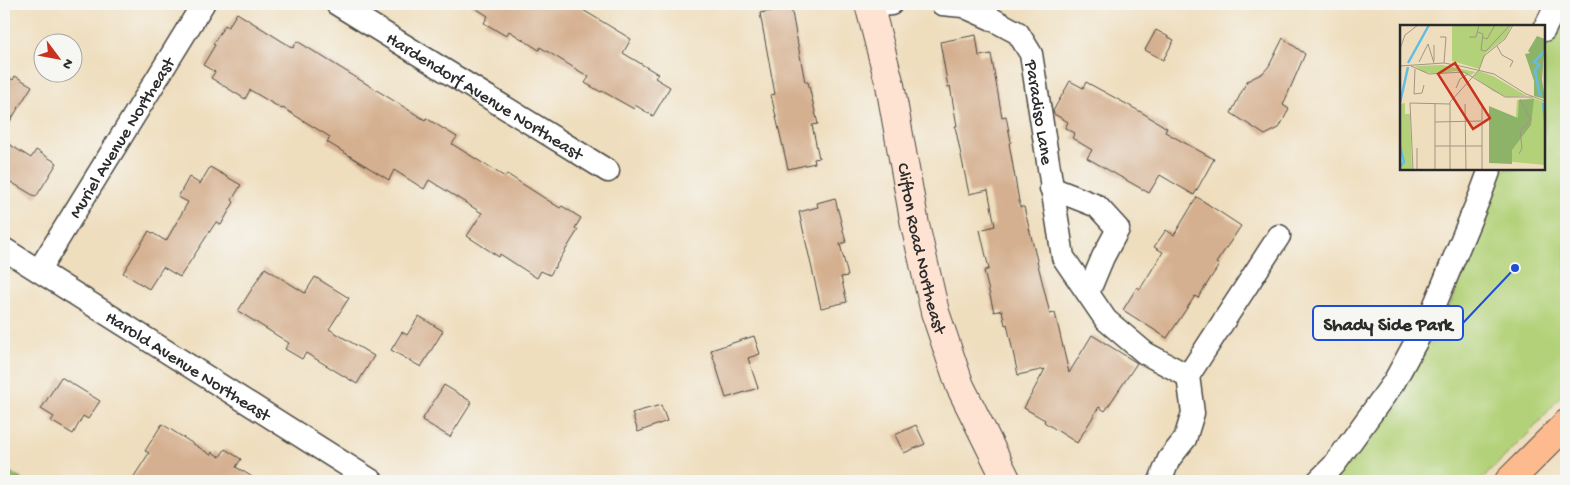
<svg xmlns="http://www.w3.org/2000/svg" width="1570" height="485" font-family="'Gochi Hand',sans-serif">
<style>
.green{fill:#b2d178;stroke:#6e7e52}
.forest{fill:#8db368;stroke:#5c6f4a}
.building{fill:#d5b090}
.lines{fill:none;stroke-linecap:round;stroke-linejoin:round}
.street-casing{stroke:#484641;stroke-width:25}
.secondary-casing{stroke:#484641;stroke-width:30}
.highway-casing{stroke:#484641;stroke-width:30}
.street{stroke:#fff;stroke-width:22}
.secondary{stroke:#fee3d2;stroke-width:28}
.highway{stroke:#fcba8e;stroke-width:28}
.labels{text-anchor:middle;stroke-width:4.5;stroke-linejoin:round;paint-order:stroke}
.street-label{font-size:18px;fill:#2b2b2b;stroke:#f6f6f2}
.inset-river{fill:none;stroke:#63bde0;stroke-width:2.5}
.inset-road{fill:none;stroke:#a19683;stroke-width:1}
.view{fill:#c8321e;fill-opacity:0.15;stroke:#c8321e;stroke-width:2.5}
.inset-edge{fill:none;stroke:#2b2b2b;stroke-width:2.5}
.leader{fill:none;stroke:#1d4ed8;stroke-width:2}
.callout-dot{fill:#1d4ed8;stroke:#f6f6f2;stroke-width:2}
.callout{fill:#f6f6f2;stroke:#1d4ed8;stroke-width:2}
.callout-label{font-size:19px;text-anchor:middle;font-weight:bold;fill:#2b2b2b}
</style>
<rect width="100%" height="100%" fill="#f6f6f2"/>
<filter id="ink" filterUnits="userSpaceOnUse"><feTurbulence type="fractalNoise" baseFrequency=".02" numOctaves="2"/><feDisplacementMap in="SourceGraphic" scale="10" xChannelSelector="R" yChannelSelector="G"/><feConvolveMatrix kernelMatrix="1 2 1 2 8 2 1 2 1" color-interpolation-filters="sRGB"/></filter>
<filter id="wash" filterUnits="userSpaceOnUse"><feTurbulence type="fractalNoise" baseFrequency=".0096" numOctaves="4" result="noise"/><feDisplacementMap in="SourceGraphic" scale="20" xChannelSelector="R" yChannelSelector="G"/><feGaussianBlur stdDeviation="1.12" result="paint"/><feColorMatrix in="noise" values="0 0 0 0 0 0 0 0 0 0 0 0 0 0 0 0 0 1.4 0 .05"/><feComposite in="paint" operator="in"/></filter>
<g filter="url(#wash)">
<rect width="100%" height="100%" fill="#efdebe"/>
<path class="green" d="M1564 4H1566V390L1532 430 1480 481H1330L1395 398 1450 305 1479 232 1500 169H1544V48Z"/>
<path class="forest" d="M4 468 24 481H4Z"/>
<g id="blocks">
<g class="building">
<path d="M469 4H586L583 10 631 39 623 53 658 74 655 78 670 87 653 116 635 105 634 109 602 91 601 92 585 83 589 77 540 47 539 50 509 31 506 36 484 23 488 16Z"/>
<path d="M791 7 805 82H808L818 124 812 125 819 158 814 159 815 163 788 169 771 95 775 94 760 13Z"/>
<path d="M237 13 293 48 297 41 425 120 426 118 457 137 452 144 505 177 507 174 560 208 562 206 581 218 575 228 578 230 550 275 541 271 537 278 500 254 499 257 467 236 482 213 429 180 424 189 394 170 389 180 327 142 330 137 283 108 282 109 250 90 245 99 211 78 215 72 203 65 215 45 213 44 225 25 228 27Z"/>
<path d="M1156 30 1174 40 1163 60 1145 50Z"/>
<path d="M976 35 979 56 991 54 1002 117 1006 116 1011 142 1009 143 1020 207H1024L1050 314 1055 313 1069 373 1092 335 1137 363 1105 411 1099 407 1077 443 1044 422 1045 420 1024 408 1045 369 1018 375 1007 324 1005 325 1002 310 994 312 984 271 989 269 980 230 995 226 988 190 969 194 955 126H957L950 86 948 87 940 42Z"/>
<path d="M1283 38 1305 54 1283 105 1289 109 1279 128 1265 135 1231 113 1247 81 1263 73 1269 66Z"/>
<path d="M4 75 13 80 15 76 32 86 4 131Z"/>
<path d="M1070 81 1083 88 1086 82 1141 112 1167 128 1165 132 1214 159 1194 195 1160 175 1149 193 1087 158 1092 150 1072 138 1075 133 1065 128 1068 122 1054 114 1053 111Z"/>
<path d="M4 141 31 158 36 150 57 163 36 197 4 178Z"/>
<path d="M210 167 241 185 232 200 234 202 221 225 216 222 180 277 163 267 149 289 123 273 149 231 166 241 188 202 178 197 189 177 200 184Z"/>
<path d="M1197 197 1241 226 1216 263 1219 265 1198 298 1195 296 1167 338 1123 310 1137 287 1140 289 1163 252 1154 247 1166 230 1174 235Z"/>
<path d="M835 198 846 242 840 244 848 276 841 277 847 302 821 308 799 212 818 207 817 203Z"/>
<path d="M265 268 305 293 315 277 349 298 329 329 374 356 357 384 306 353 302 359 285 349 289 343 238 311Z"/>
<path d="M419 316 443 331 421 367 391 350 402 332 407 335Z"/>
<path d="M754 336 760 354 748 358 758 388 726 398 711 350Z"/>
<path d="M61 377 100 401 88 419 83 416 73 434 51 421 54 417 41 409Z"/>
<path d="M444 385 472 402 450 437 422 420Z"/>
<path d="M661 405 667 421 638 432 632 413Z"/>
<path d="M162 424 211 455 212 452 220 457 225 449 241 459 236 467 259 481H131L149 453 145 451Z"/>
<path d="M916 425 925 444 904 453 895 435Z"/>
</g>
</g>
</g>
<g filter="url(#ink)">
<use href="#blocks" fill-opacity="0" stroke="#484641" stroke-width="1"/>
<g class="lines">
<g class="street-casing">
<g id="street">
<path id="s1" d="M337 4 608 171"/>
<path id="s2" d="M942 4 963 6 992 19 1018 33 1031 54 1063 257 1106 320 1145 353 1188 376 1193 413 1185 439 1169 459 1160 481"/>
<path d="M870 6 891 4"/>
<path d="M1544 30 1557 4"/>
<path d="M1051 188 1097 206 1118 229 1103 257 1088 293"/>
<path id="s3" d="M4 249 372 481"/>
<path id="s4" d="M39 270 203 4"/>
<path d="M1188 376 1279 236"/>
<path d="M1318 481 1334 465 1394 382 1431 314 1480 196 1490 169"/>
</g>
</g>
<g class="secondary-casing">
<g id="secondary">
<path id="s5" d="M869 4 890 85 915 225 935 312 960 386 1007 481"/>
</g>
</g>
<g class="highway-casing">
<path id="highway" d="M1509 481 1566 424"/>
</g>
<use href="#street" class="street"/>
<use href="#secondary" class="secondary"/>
<use href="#highway" class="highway"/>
</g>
</g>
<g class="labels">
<g class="street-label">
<text dy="6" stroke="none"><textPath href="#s1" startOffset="174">Hardendorf Avenue Northeast</textPath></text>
<text dy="6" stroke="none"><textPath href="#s2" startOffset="166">Paradiso Lane</textPath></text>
<text dy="6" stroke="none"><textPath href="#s4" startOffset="156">Muriel Avenue Northeast</textPath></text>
<text dy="6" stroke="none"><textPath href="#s5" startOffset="250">Clifton Road Northeast</textPath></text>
<text dy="6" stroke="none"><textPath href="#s3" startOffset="218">Harold Avenue Northeast</textPath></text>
</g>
</g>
<g transform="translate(1400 25)">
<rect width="145" height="145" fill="#efdebe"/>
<path d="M52 0H112L105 13 86 28 79 44 52 36ZM42 40 76 47 71 50 56 46 39 49 23 47 15 41ZM79 46 93 51 127 71 107 72 93 66 73 51ZM133 73 145 77V140L94 135 93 91 116 92 117 75ZM5 78V89H10L12 145H0V79Z" fill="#b2d178"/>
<path d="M137 11 145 14 142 55 145 74 134 71V56L125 29 130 28 128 26ZM134 74 131 100 112 125V139L89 138V81L118 93 119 75Z" fill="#8db368"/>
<path class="inset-river" d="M8 38 29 0M140 71 135 46 139 40 134 37 145 25M0 78 8 42M143 78 145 96M0 121 4 137 0 142"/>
<path class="inset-road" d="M78 7 83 9 81 25 86 26 110 0M40 12H46L44 38M69 12H76L79 0M82 12 87 14 95 0M34 20V36M97 21 102 30 113 36 110 42M0 24 5 10 18 0M19 37 28 19 34 38M0 41 44 38 60 41 94 49 126 69 145 76M11 41 29 49 64 47 105 72H133M15 44 14 69 22 68 24 60M56 63 60 54 68 49M35 78V145M65 79 66 145M82 79V145M35 97 81 96M35 121H82M17 123V145M119 129 122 123 120 106 131 95 120 74M13 145 10 78 50 79M50 145V77L79 45 84 31 105 14 113 0"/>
<path class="view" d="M55 38 90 93 73 104 38 49Z"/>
<rect width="145" height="145" class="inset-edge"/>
</g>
<path class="leader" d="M1515 268L1463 323"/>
<circle class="callout-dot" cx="1515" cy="268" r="5"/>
<rect class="callout" x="1313" y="306" width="150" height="34" rx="5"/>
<g class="callout-label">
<text x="1388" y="330">Shady Side Park</text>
</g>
<rect width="1570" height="485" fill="none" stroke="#f6f6f2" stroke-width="20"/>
<g transform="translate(58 58) rotate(122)"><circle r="24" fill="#f6f6f2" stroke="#a5a5a2"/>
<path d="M0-4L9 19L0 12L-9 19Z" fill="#c8321e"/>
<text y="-8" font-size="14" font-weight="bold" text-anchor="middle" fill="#2b2b2b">N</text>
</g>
</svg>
